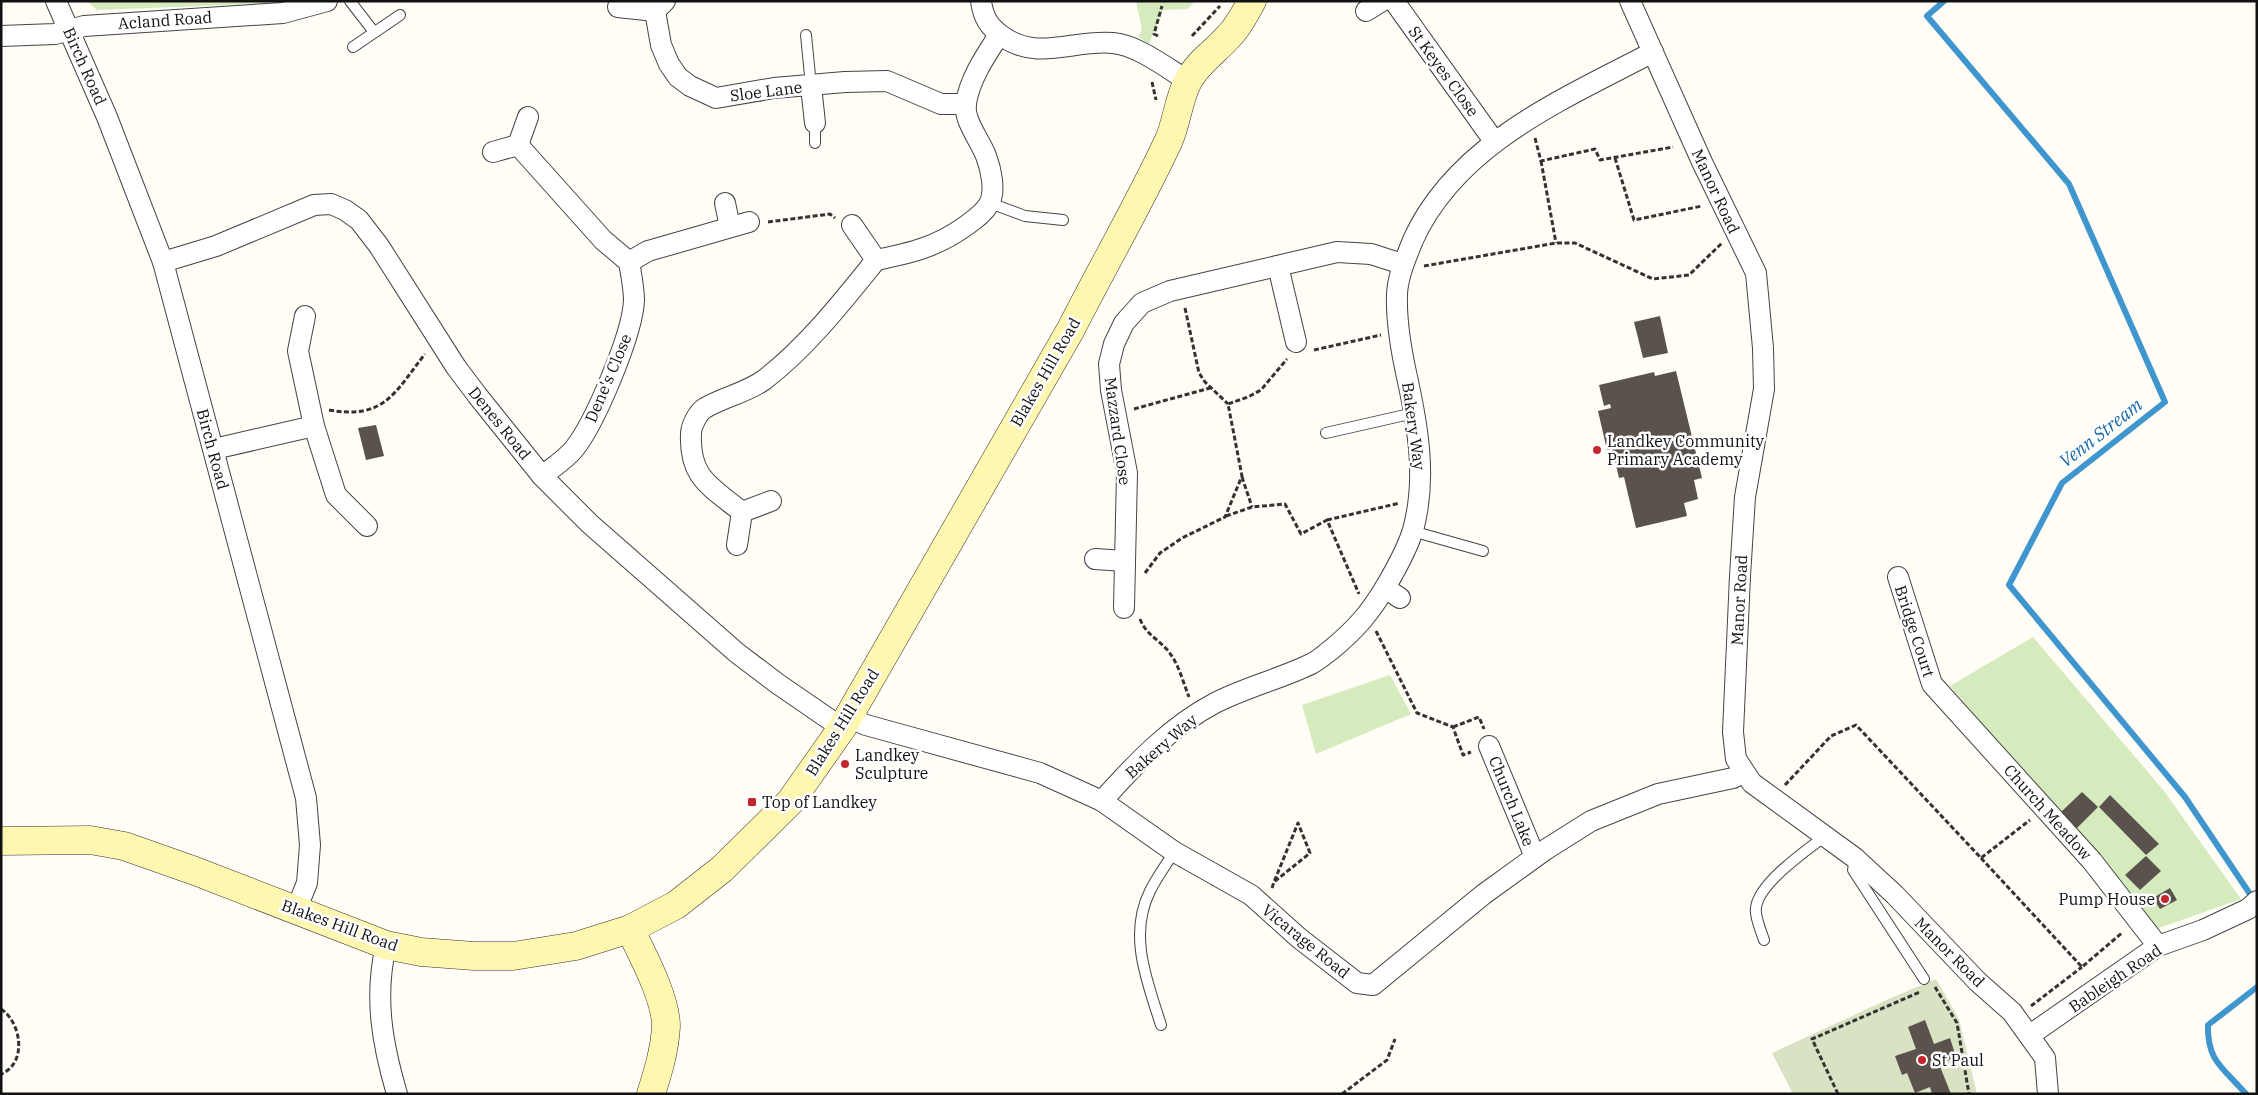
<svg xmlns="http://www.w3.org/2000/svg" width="2258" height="1095" font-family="'IBM Plex Serif',serif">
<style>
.green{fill:#d5ebbd}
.cemetery{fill:#d9e3c4}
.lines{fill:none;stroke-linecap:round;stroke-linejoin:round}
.stream{stroke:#3f96cf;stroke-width:6}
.building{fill:#5a524d}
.lane-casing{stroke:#444;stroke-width:12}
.street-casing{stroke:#444;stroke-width:22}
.secondary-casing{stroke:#333;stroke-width:29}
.path{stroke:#333;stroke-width:3;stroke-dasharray:5 2.5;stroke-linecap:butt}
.lane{stroke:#fff;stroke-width:10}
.street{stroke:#fff;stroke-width:20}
.secondary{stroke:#fff6b0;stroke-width:28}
.poi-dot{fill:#c4262e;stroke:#fff;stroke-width:2}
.labels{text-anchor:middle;stroke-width:5;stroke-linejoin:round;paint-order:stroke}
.street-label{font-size:16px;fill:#111;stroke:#fff}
.poi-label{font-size:16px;fill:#111;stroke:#fff;text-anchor:start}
.water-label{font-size:18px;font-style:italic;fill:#1768a6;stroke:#fff}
</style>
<rect width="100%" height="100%" fill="#fffdf5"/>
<g class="green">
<path d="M87 1H285L279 3 97 10Z"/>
<path d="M1136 1H1195L1188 9 1163 10 1149 44 1138 37 1142 30Z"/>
<path d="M2033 637 2164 791 2241 899 2156 929 1950 686Z"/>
<path d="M1390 675 1411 714 1316 754 1302 705Z"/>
</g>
<path class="cemetery" d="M1936 979 1959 1019 1977 1094H1793L1772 1053 1891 998Z"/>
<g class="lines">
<g class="stream">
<path d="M1944 1 1927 16 2069 184 2165 402 2062 483 2009 585 2185 797 2254 900"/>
<path d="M2246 1094C2224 1068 2207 1062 2208 1025L2257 987"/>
</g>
</g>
<g class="building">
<path d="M1660 316 1668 353 1643 358 1634 322Z"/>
<path d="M1676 371 1702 478 1694 480 1698 499 1684 503 1687 516 1636 528 1624 477 1619 478 1612 449 1607 450 1598 411 1611 408 1610 404 1604 406 1599 385 1654 372 1655 376Z"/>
<path d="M376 425 384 456 366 460 358 428Z"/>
<path d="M2082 792 2098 807 2076 829 2060 813Z"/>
<path d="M2110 795 2159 844 2146 855 2099 807Z"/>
<path d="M2146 856 2161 871 2140 890 2125 875Z"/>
<path d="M2170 888 2177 900 2160 909 2153 898Z"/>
<path d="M1925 1020 1934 1044 1950 1038 1956 1057 1939 1064 1951 1094H1932L1930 1087 1915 1093 1907 1073 1902 1075 1895 1056 1916 1049 1908 1027Z"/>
</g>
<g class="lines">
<g class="lane-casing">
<g id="lane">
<path d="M350 1 374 32"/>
<path d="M806 35 811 86"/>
<path d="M353 47 400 15"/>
<path d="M815 123V143"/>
<path d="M990 203 1025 216 1063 220"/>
<path d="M1326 433 1414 413"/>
<path d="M1412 531 1483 551"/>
<path d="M1855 858 1853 870 1924 979"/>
<path d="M1764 940C1761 931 1757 922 1756 913 1752 887 1806 851 1825 836"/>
<path d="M1161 1025C1147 981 1128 935 1150 891 1157 877 1166 865 1174 852"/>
</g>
</g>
<g class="street-casing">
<g id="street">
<path d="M56 1 107 117 163 262 306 798 310 845 307 883 296 910"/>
<path d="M981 1C983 17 989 27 1002 36 1038 62 1074 39 1113 43 1137 45 1167 68 1188 81"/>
<path d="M1394 1 1494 141"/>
<path d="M1630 1 1702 162 1756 273 1763 348 1764 389 1745 497 1740 576 1733 732 1736 759 1752 783 1855 858 1895 895 1978 982 2012 1012 2045 1058 2048 1094"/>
<path d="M618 7 655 11 665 1"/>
<path d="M655 11 661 45 669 64 678 77 690 86 716 98 774 88 845 82 887 81 941 104H966"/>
<path d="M1366 11 1382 1"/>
<path d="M1 36 55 34 84 26 283 13 327 1"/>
<path d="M811 86 815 123"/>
<path d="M518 145 528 117"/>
<path d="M493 152 518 145 603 240 629 262"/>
<path d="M725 203 730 227"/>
<path d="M852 225 876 260C911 253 937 247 967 225 975 219 984 213 989 204 996 191 991 169 986 156 980 140 963 120 966 103 970 78 986 55 999 35"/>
<path d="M163 262 216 246 314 205 331 204 345 210 359 220 379 246 456 367 477 395 542 476 590 524 737 653 778 684 842 728"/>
<path d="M1278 266 1296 342"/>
<path d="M305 316 298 351 314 426 336 495 367 526"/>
<path d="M214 449 314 426"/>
<path d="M542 476C552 468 566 459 574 449 595 423 633 333 634 300 634 288 631 274 629 262L648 251 749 222"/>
<path d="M742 512C711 487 689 478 691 434 691 426 698 412 705 408 723 397 746 393 764 380 807 347 842 302 876 260"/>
<path d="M737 545 742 512 771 501"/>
<path d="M1095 559 1125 561"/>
<path d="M1898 577 1932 684 2092 861 2158 946"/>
<path d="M1385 588 1400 598"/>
<path d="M1124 608 1127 473 1111 390 1109 364 1114 344 1124 323 1142 303 1170 291 1337 252 1371 254 1402 264"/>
<path d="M848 717 866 725 1040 773 1102 801 1173 851 1251 895 1299 938 1357 983 1373 985 1484 894 1545 850 1591 821 1658 794 1733 778 1744 772"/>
<path d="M1489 746 1535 857"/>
<path d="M1102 801C1135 764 1171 726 1215 703 1246 687 1280 679 1311 664 1319 660 1325 654 1332 649 1356 629 1370 613 1386 586 1396 569 1407 550 1413 530 1427 479 1418 427 1407 377 1401 350 1396 322 1397 294 1398 275 1406 258 1413 240 1457 143 1564 99 1653 52"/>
<path d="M386 945C374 997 382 1043 397 1094"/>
<path d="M2030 1035 2158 946 2203 930 2248 909 2257 901"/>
</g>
</g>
<g class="secondary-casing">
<g id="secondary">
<path d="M1 841 90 840 124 846 195 871 386 945 421 952 474 956H513L576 946 630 929 676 905 722 869 790 802 842 728 1071 329C1103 266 1138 206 1168 142 1177 123 1178 100 1188 81 1198 62 1215 52 1229 36 1239 26 1245 13 1252 1"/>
<path d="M630 929C642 954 666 998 666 1026 665 1049 658 1072 651 1094"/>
</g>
</g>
<g class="path">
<path d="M1158 36 1154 34 1162 6"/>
<path d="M1192 36 1220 6"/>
<path d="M1152 82 1156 100"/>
<path d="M1535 138 1541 161 1595 149 1600 160 1673 147"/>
<path d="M1615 158 1634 220 1702 206"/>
<path d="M1541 161 1556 243"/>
<path d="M768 222 830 214 835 218"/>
<path d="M1424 266 1556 243H1575L1653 279 1689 275 1722 243"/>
<path d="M1185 308 1199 373 1205 382 1228 404"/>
<path d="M1314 350 1381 335"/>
<path d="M1134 409 1210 388"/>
<path d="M329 410C385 420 395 392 425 354"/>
<path d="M1242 477 1252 507"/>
<path d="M1226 516 1252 507 1285 504 1301 534 1327 520 1359 594"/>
<path d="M1327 520 1400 503"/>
<path d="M1145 573 1160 553 1182 538 1225 517 1242 476 1228 404 1248 397 1261 390 1287 359"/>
<path d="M1140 619C1146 635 1160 640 1169 652 1179 665 1183 682 1189 697"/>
<path d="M1376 631 1417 713 1453 727 1463 755 1471 752"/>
<path d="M1453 727 1479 717 1484 729"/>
<path d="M1785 785 1831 736 1856 725 1981 858 2030 820"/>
<path d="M1981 858 2082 967 2123 932"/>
<path d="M1272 888 1274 882 1298 823 1310 853 1274 882"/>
<path d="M1935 987 1957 1023 1969 1094"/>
<path d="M2031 1006 2082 967"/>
<path d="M1 1009C21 1022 28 1063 1 1074"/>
<path d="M1342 1094 1387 1060 1395 1039"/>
<path d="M1838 1094 1812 1039 1920 992"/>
</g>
<use href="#lane" class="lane"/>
<use href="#street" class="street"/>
<use href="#secondary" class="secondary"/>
</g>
<g class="poi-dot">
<circle cx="1597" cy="450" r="5"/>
<circle cx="845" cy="764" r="5"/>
<rect x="747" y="797" width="10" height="10" rx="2.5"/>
<circle cx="2165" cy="899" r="5"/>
<circle cx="1922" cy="1060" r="5"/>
</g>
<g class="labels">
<g class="street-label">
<text transform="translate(165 20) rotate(-4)" y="6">Acland Road</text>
<text transform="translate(85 66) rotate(66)" y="6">Birch Road</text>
<text transform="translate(1444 71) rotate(54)" y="6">St Keyes Close</text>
<text transform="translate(766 91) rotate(-7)" y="6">Sloe Lane</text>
<text transform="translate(1716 191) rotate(65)" y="6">Manor Road</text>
<text transform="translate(1045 372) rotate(-60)" y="6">Blakes Hill Road</text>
<text transform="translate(608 378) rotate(-67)" y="6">Dene's Close</text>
<text transform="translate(500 423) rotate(51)" y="6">Denes Road</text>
<text transform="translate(1414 426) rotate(82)" y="6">Bakery Way</text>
<text transform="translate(1118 431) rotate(82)" y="6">Mazzard Close</text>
<text transform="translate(213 449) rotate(75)" y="6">Birch Road</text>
<text transform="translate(1739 600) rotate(-87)" y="6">Manor Road</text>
<text transform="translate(1915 631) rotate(72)" y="6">Bridge Court</text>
<text transform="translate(842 722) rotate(-58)" y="6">Blakes Hill Road</text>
<text transform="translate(1161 746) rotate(-41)" y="6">Bakery Way</text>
<text transform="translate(1512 801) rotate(68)" y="6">Church Lake</text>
<text transform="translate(2048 812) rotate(48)" y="6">Church Meadow</text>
<text transform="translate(340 925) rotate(20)" y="6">Blakes Hill Road</text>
<text transform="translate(1306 941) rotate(39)" y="6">Vicarage Road</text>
<text transform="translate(1950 952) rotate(45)" y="6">Manor Road</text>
<text transform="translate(2115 978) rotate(-34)" y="6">Bableigh Road</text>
</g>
<g class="poi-label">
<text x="1607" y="447">Landkey Community<tspan x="1607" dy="18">Primary Academy</tspan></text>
<text x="855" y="761">Landkey<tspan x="855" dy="18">Sculpture</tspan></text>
<text x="762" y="808">Top of Landkey</text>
<text x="2155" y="905" text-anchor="end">Pump House</text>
<text x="1932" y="1066">St Paul</text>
</g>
<g class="water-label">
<text transform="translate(2101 433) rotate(-38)" y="6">Venn Stream</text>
</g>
</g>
<rect width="2258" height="1095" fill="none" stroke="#111111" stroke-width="5"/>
</svg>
